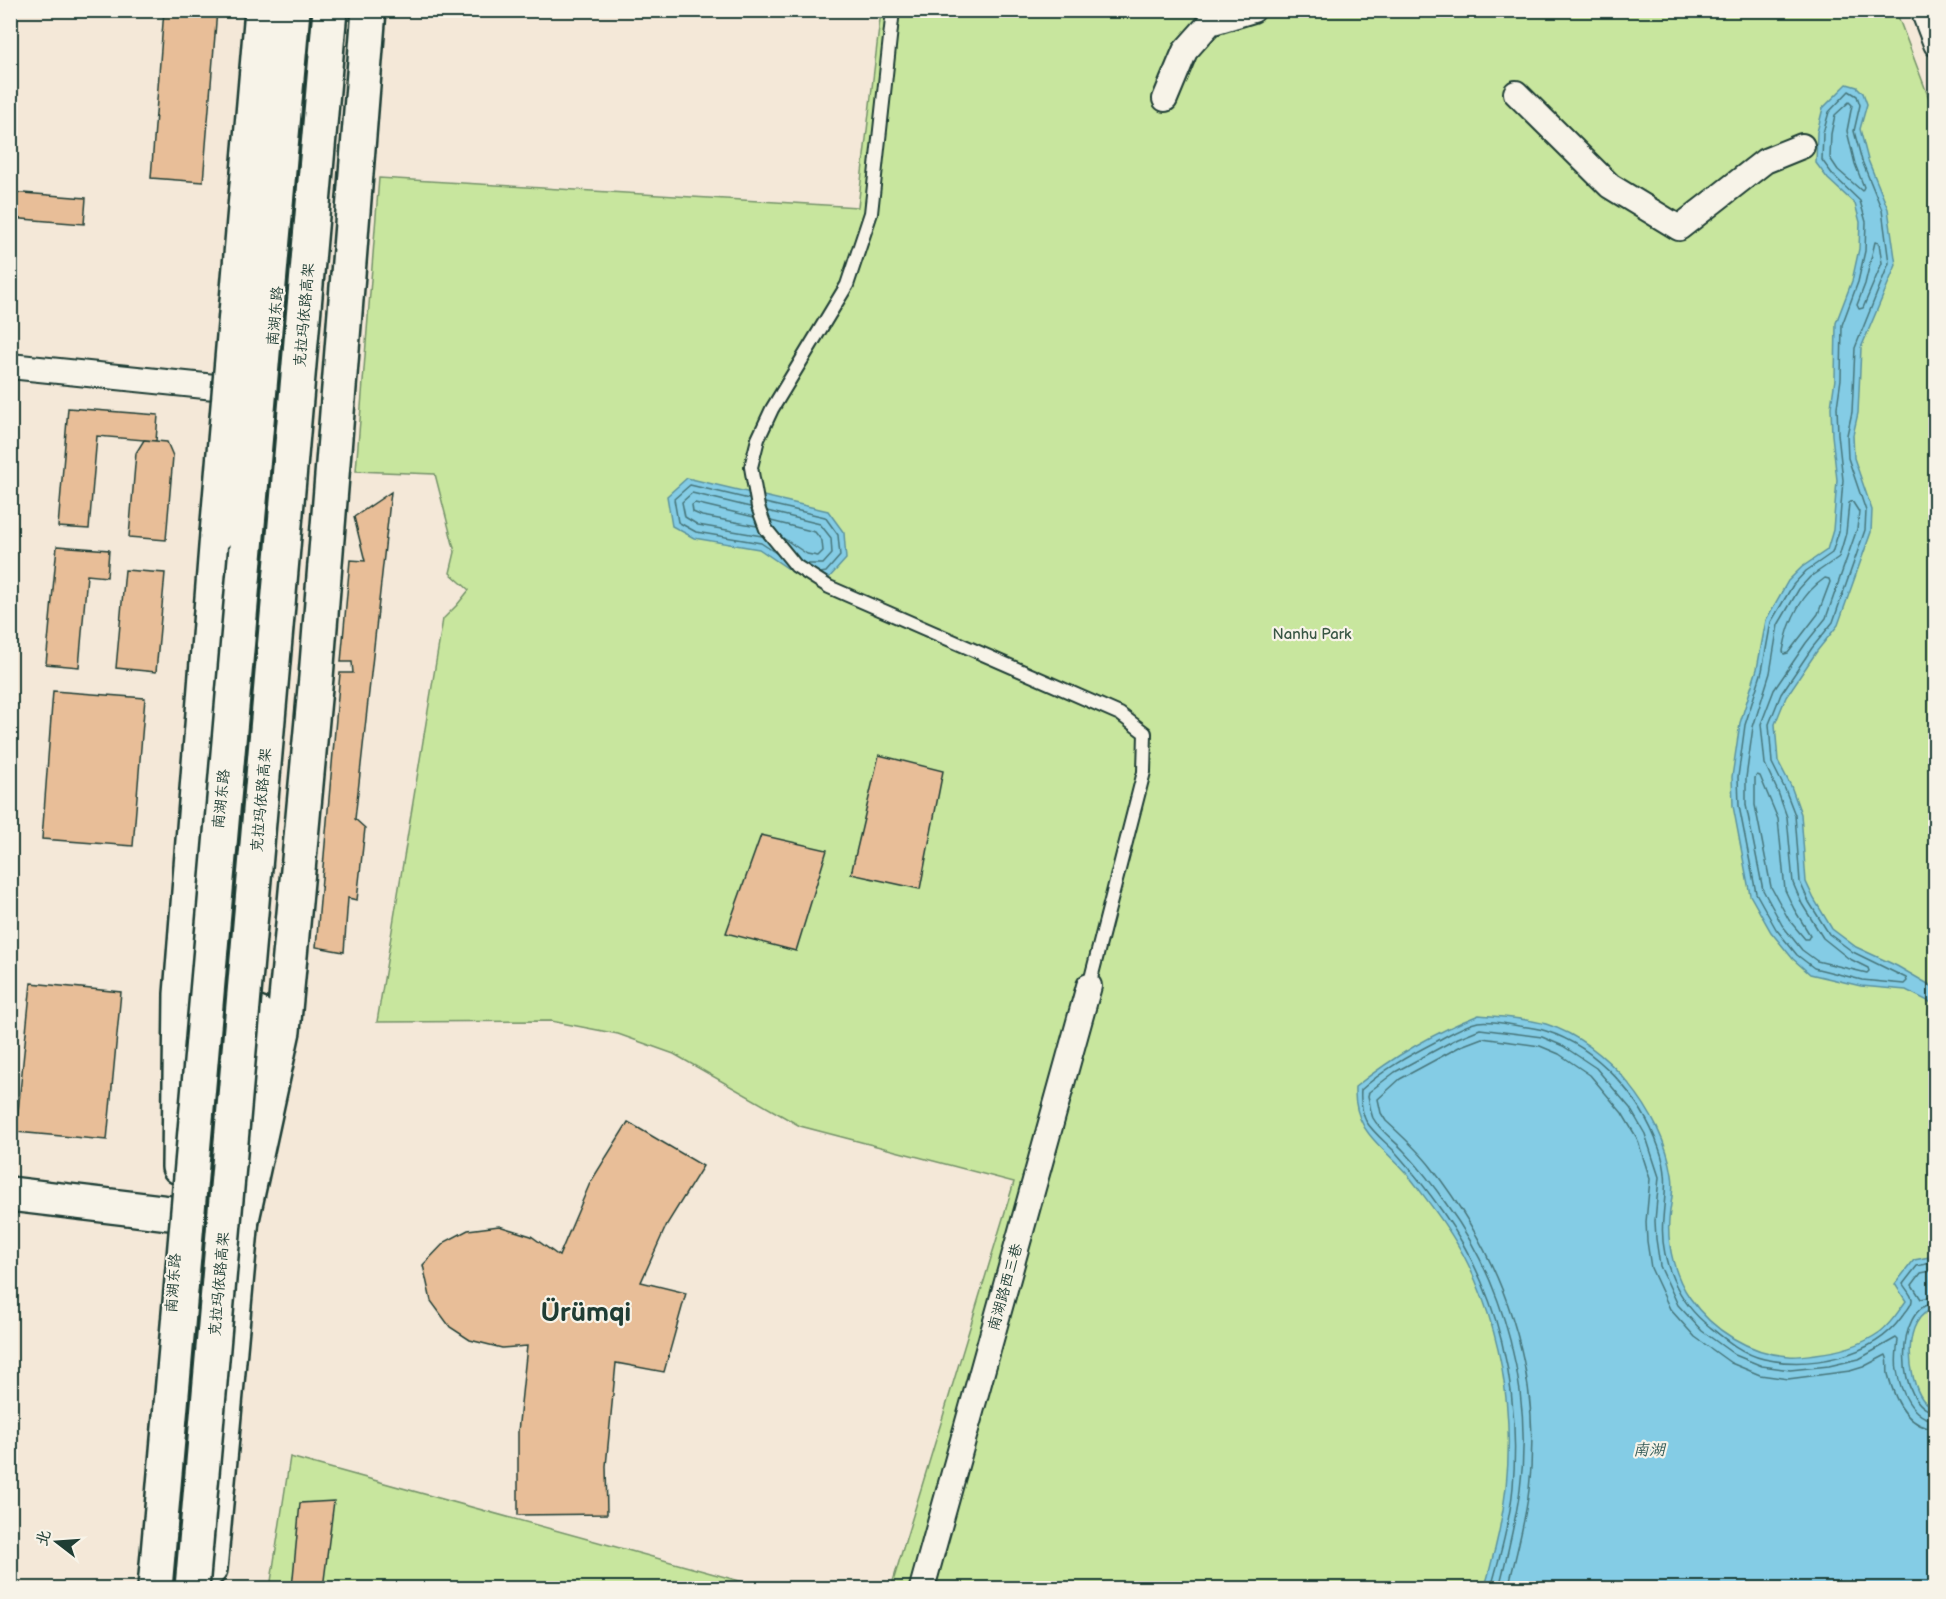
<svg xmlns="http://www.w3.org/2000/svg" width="1946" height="1599" font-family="'Balsamiq Sans','LXGW WenKai TC',sans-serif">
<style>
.green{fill:#c8e69e;stroke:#749269;stroke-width:1.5}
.water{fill:#84cce5;stroke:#5c939e;stroke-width:1.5}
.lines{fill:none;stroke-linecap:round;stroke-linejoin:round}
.shore{stroke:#47767b;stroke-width:1.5}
.building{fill:#e8be98;stroke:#1f3d34;stroke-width:1.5}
.lane-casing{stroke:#1f3d34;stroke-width:16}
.street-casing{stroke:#1f3d34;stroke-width:28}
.secondary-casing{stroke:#1f3d34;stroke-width:38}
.primary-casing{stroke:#1f3d34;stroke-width:38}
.highway-casing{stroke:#1f3d34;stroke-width:38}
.lane{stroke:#f7f3e8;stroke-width:12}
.street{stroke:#f7f3e8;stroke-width:24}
.secondary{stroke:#f7f3e8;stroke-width:33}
.primary{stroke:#f7f3e8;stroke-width:33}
.highway{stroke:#f7f3e8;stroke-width:33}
.highway-bridge-casing{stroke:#1f3d34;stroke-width:38;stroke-linecap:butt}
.highway-bridge{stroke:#f7f3e8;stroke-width:33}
.labels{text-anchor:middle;stroke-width:4.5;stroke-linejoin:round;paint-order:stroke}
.street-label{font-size:15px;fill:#1f3d34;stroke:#f7f3e8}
.park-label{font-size:15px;fill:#385644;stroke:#f7f3e8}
.water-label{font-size:16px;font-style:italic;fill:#335a57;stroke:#f7f3e8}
.town-label{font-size:27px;font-weight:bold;fill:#1f3d34;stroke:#f7f3e8}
</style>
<rect width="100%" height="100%" fill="#f4e8d8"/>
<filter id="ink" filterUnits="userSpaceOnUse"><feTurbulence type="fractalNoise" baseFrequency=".0167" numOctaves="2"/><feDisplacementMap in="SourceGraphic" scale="12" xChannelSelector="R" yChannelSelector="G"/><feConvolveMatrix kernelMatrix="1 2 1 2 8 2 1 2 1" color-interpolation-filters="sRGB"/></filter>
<g filter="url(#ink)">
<g class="green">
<path d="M881 11H1896L1930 101 1936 122 1935 1588H891L1014 1182 800 1126 674 1054 618 1034 551 1021 377 1022 443 619 457 605 469 590 450 573 455 552 435 474 356 471 379 178 858 207Z"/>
<path d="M290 1457 765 1588H270Z"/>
</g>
<g class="water">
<path d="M1847 84 1857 87 1863 93 1867 104 1860 129 1868 160 1888 209 1896 265 1861 348 1858 413 1853 435 1854 458 1872 510 1871 532 1838 625 1817 651 1786 697 1775 724 1778 761 1791 786 1801 814 1806 882 1814 899 1832 929 1856 947 1897 966 1935 988V1007L1930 1002 1906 990 1861 986 1810 974 1793 959 1771 932 1750 895 1733 806 1732 777 1740 723 1757 669 1766 620 1788 581 1802 567 1827 550 1833 530 1837 480 1832 435 1831 407 1835 379 1836 323 1852 281 1859 249 1860 222 1855 204 1828 179 1816 163 1817 132 1823 108Z"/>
<path d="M687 478 828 511 844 533 846 559 827 580 799 576 759 549 694 538 672 526 667 496Z"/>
<path d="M1479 1015C1501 1017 1525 1018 1546 1024 1607 1043 1663 1113 1672 1175 1675 1190 1670 1205 1669 1220 1667 1246 1675 1277 1690 1298 1712 1330 1750 1354 1789 1356 1798 1357 1807 1355 1816 1354 1840 1351 1860 1346 1880 1332 1891 1324 1898 1312 1906 1301L1895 1284 1914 1260 1935 1256V1309C1901 1315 1907 1379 1923 1400 1926 1404 1932 1405 1935 1408V1588H1484C1489 1576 1491 1562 1495 1549 1519 1453 1511 1353 1468 1264 1454 1235 1434 1209 1415 1184 1389 1148 1353 1137 1355 1087 1394 1056 1433 1033 1479 1015Z"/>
</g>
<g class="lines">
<g class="shore">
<path d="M1849 91 1857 96 1860 105 1854 131 1862 161 1882 210 1889 263 1855 348 1852 412 1847 435 1848 458 1866 511 1865 530 1833 622 1812 648 1781 694 1769 724 1772 763 1785 789 1795 815 1800 882 1809 902 1829 934 1853 952 1906 978 1907 981 1904 984 1862 980 1814 968 1797 955 1776 929 1756 893 1739 806 1738 777 1745 725 1762 671 1771 622 1793 585 1806 571 1832 553 1839 531 1843 480 1838 434 1837 407 1841 379 1842 325 1858 282 1865 251 1866 222 1860 201 1833 175 1822 160 1823 133 1829 112Z"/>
<path d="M1849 102 1852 105 1847 131 1855 164 1864 187 1862 191 1838 170 1830 158 1831 134 1835 115Z"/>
<path d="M1875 242 1879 243 1882 263 1863 308 1859 309 1857 305 1865 284Z"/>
<path d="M749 499 690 485 674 499 678 522 696 532 761 543 776 553"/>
<path d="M1852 501 1859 512 1857 529 1826 618 1806 643 1774 690 1761 724 1765 764 1778 792 1787 817 1793 883 1802 904 1823 938 1848 958 1868 968 1869 971 1867 973 1817 961 1802 950 1782 925 1763 890 1746 805V778L1753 727 1770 673 1778 625 1799 589 1810 577 1839 557 1846 533 1849 503Z"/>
<path d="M765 503 825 517 838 535 840 556 826 572 821 573"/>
<path d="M750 507 692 493 682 502 685 517 698 525 762 536"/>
<path d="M767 511 820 524 831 538 832 554 823 564H806"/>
<path d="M754 517 695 503 692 505 693 512 702 516 757 526"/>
<path d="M771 521 815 532 822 541 823 551 818 556 807 554 783 538"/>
<path d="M1825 578 1829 579 1830 582 1818 614 1788 653 1784 654 1783 651C1788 623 1800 595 1825 578Z"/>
<path d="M1757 775 1760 776 1778 819 1785 890 1794 909 1810 935 1808 939H1805L1789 920 1771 887 1755 805V778Z"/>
<path d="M1936 1270 1921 1273 1912 1285 1921 1299 1936 1296"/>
<path d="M1936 1303C1893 1304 1895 1408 1936 1412"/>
<path d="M1491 1588C1500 1556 1510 1520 1513 1487 1521 1389 1499 1291 1442 1211 1428 1191 1413 1172 1397 1154 1387 1143 1374 1134 1366 1121 1362 1113 1360 1099 1361 1090 1384 1069 1410 1055 1437 1041 1450 1034 1464 1025 1478 1022 1490 1020 1507 1024 1519 1026 1528 1027 1537 1028 1546 1031 1597 1047 1641 1097 1659 1148 1669 1176 1665 1190 1663 1219 1659 1259 1678 1303 1710 1327 1726 1340 1743 1354 1764 1359 1809 1369 1873 1357 1901 1318 1904 1313 1913 1306 1912 1299 1911 1294 1905 1288 1903 1284L1917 1266 1936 1262"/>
<path d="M1499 1588C1507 1556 1515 1524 1520 1490 1533 1392 1505 1284 1447 1205 1434 1186 1420 1168 1404 1151 1394 1140 1380 1131 1373 1118 1370 1111 1370 1103 1368 1096L1369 1092 1395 1072 1458 1038 1480 1029 1542 1037 1563 1046 1596 1068 1630 1108 1645 1134 1659 1177 1655 1221 1656 1239 1660 1266 1678 1305 1702 1331 1735 1355 1762 1366 1790 1370 1829 1366 1859 1359 1896 1338 1898 1340C1897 1350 1895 1360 1897 1370 1900 1390 1912 1419 1936 1420"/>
<path d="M1508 1588C1516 1556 1525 1523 1529 1490 1543 1370 1504 1261 1431 1167 1418 1150 1401 1135 1386 1121L1381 1113 1378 1099 1400 1079 1461 1046 1482 1038 1540 1046 1559 1054 1590 1075 1622 1113 1637 1138 1650 1179 1646 1222 1647 1241 1651 1268 1670 1309 1695 1337 1731 1363 1760 1375 1788 1379 1850 1371 1863 1367 1886 1355C1889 1361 1887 1368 1888 1374 1894 1398 1907 1428 1936 1429"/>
</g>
</g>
<g class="building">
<path d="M164 10H217L203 182 151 178Z"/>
<path d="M10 192 86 198 84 224 10 218Z"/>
<path d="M68 408 158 415 156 441 97 436 89 529 58 527Z"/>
<path d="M144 440 167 442 173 456 166 540 129 537 136 453Z"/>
<path d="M391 492 355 819 365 828 357 900 348 898 344 952 316 947 340 673H353L352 662H341L350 560 365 561 354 517Z"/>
<path d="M57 546 109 550 107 577 87 575 79 667 46 664Z"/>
<path d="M125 570 165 573 156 672 116 668Z"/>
<path d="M53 691 145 698 133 846 42 839Z"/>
<path d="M879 755 943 771 920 889 851 874Z"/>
<path d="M761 835 827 850 796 951 726 933Z"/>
<path d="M31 983 121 992 107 1140 16 1132Z"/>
<path d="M628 1122 703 1166 667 1224 641 1282 686 1293 664 1372 616 1363 606 1466 607 1514 518 1515V1432L527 1346 502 1348 470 1340 450 1327 431 1301 423 1265 445 1242 468 1230 499 1226 531 1236 559 1256 590 1183Z"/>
<path d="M334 1501 323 1588H292L300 1503Z"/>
</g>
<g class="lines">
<g class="lane-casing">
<path id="lane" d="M893 10 871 213 847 285 772 409 758 439 751 467 758 507 766 529 796 566 829 587 1120 714 1145 733 1144 772 1089 986"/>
</g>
<g class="street-casing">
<g id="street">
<path d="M1923 10 1936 44"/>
<path d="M1516 93 1610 186 1679 228 1765 161 1802 146"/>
<path d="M1165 99 1185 51 1210 23 1253 10"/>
<path d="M10 366 244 390"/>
<path d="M922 1588 1089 986"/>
</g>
</g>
<g class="secondary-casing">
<path id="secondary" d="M10 1194 178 1214 241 1224"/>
</g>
<g class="primary-casing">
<g id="primary">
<path d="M248 1142 258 1014"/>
<path d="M210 1569 244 1196"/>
</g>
</g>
<g class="highway-casing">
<g id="highway">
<path d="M179 1167 181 994 217 534"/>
<path d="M241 1224 283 1031 316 677 369 10"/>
</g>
</g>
<use href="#lane" class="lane"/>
<use href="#street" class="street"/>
<use href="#secondary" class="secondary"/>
<use href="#primary" class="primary"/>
<use href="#highway" class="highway"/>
<g class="highway-bridge-casing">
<g id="highway-bridge">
<path d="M217 534 262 10"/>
<path d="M155 1588 293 10"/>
<path d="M192 1588 330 10"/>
</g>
</g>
<use href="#highway-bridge" class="highway-bridge"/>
</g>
</g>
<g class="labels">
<g class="street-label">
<text transform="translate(304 315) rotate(-85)" y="5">克拉玛依路高架</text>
<text transform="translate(275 316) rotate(-85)" y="5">南湖东路</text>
<text transform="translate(221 799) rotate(-84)" y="5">南湖东路</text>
<text transform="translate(261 800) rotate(-85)" y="5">克拉玛依路高架</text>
<text transform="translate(173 1283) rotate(-86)" y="5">南湖东路</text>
<text transform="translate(219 1284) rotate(-85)" y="5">克拉玛依路高架</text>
<text transform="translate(1005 1287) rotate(-74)" y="5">南湖路西三巷</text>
</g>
<g class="park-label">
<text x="1312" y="639">Nanhu Park</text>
</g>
<g class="water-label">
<text x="1649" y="1455">南湖</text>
</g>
<g class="town-label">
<text x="586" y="1321">Ürümqi</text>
</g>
</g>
<rect width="1946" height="1599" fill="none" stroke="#f7f3e8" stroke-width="36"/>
<rect x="18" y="18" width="1910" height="1563" fill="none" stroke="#1f3d34" stroke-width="2" filter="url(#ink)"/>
<g transform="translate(57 1542) rotate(287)" stroke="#f7f3e8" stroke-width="4.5" paint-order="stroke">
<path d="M0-4.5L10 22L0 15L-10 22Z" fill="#1f3d34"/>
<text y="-9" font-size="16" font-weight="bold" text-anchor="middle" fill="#1f3d34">北</text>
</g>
</svg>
